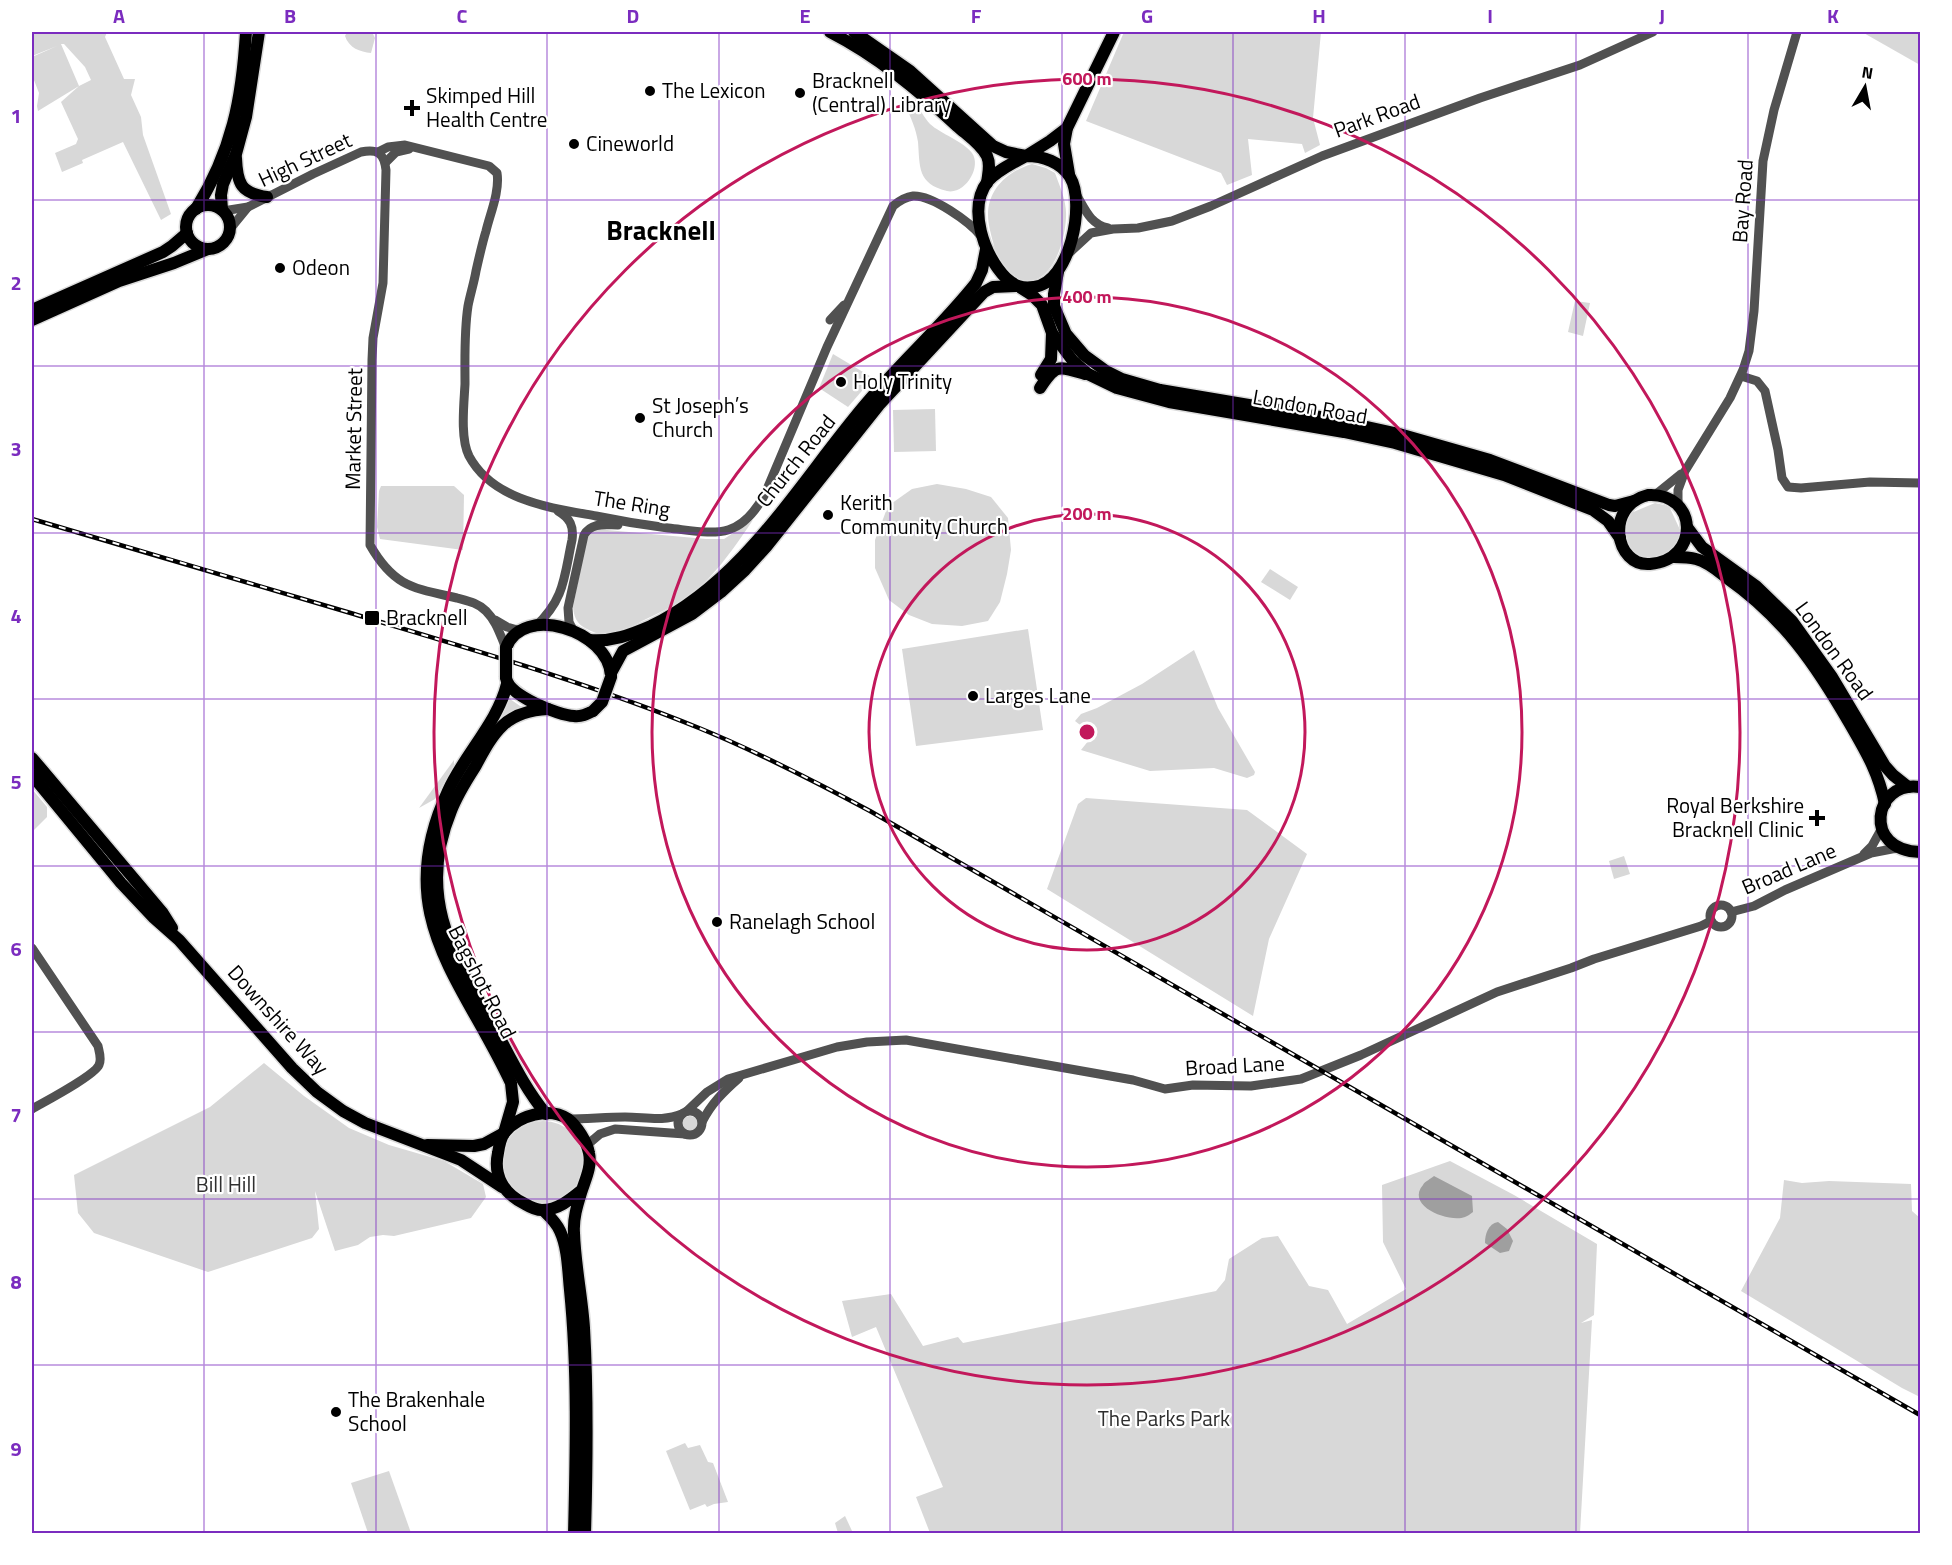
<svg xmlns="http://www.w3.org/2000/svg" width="1952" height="1565" font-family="'Titillium Web',sans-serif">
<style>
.green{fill:#d8d8d8;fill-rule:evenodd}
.water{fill:#9f9f9f}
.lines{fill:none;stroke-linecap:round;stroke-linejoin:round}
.primary-casing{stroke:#dbdbdb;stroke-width:15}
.trunk-casing{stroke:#dbdbdb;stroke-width:15}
.tertiary{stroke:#515151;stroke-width:9}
.primary{stroke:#000;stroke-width:12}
.trunk{stroke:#000;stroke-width:12}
.rail-casing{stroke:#000;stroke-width:4.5}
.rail{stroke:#fff;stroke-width:2;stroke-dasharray:7;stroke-linecap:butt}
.primary-bridge-casing{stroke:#dbdbdb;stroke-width:15;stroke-linecap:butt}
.primary-bridge{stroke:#000;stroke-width:12}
.grid{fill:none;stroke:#7b2cbf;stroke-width:1.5;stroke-opacity:0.55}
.ring{fill:none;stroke:#c2185b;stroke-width:3}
.poi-dot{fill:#000;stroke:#fff;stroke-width:2}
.labels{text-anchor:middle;stroke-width:4.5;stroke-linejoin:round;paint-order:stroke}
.poi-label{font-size:21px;fill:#000;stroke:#fff;text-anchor:start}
.street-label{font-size:21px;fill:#000;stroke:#fff}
.park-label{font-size:21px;fill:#2f2f2f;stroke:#fff}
.district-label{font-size:27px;font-weight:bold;fill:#000;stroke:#fff}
.centre{fill:#c2185b;stroke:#fff;stroke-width:3}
.ring-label{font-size:18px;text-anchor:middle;font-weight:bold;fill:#c2185b;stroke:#fff;stroke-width:4.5;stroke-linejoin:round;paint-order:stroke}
.neatline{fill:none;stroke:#7b2cbf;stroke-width:2}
.grid-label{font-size:20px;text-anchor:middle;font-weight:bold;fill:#7b2cbf}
</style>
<rect width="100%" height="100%" fill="#fff"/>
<g class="green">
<path d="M32 32H107L105 37 124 79H135L131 95 141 117 143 135 171 214 161 220 123 142 82 160 83 163 62 172 55 153 76 144 78 139 61 102 79 86 38 111 37 106 39 93 32 75V57L57 46 32 56ZM61 44H64L85 67 91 80 79 86Z"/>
<path d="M347 32H372L375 38 371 53C360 52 349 48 345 36Z"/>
<path d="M1124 32H1321L1313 118 1320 145 1305 153 1302 144 1248 139 1252 175 1227 185 1221 173 1086 121Z"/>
<path d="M1862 32H1920V65Z"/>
<path d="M914 101C920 108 924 118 930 124 941 134 963 141 972 153 982 167 965 195 947 191 917 184 920 166 918 142 916 129 911 118 906 107Z"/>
<path d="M1032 164 1046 168 1055 173C1060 187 1067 202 1066 217 1065 245 1049 295 1013 277 1001 270 996 255 993 242 991 234 988 224 988 215 988 189 1008 171 1032 164Z"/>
<path d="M1575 301 1590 303 1583 336 1568 332Z"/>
<path d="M833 354 873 378 848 407 819 388Z"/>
<path d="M935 409 936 451 894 452 893 410Z"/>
<path d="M937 484 966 489 991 497 1008 518 1011 550 1007 574 1000 602 988 621 962 626 932 624 909 615 889 600 875 568V540L888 506 912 489Z"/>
<path d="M381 486H454L464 495 463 550 380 539 377 527 379 491Z"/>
<path d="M1655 503 1669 506 1681 532 1676 550C1642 563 1634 566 1623 528L1631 513Z"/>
<path d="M753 520C733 549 713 580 683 600 670 608 656 614 642 621 624 631 612 640 591 631 579 626 574 620 573 607L586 542 590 533 596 529 706 539H724Z"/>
<path d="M1270 569 1298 587 1290 600 1261 582Z"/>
<path d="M1028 629 1043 730 916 746 902 649Z"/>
<path d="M1194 650 1218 708 1255 772 1254 775 1247 778 1214 768 1150 771 1081 750 1093 735 1075 721 1081 714 1097 708 1142 684Z"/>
<path d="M510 699 523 708 491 730Z"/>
<path d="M454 760V765L435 799 419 808Z"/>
<path d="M32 789 47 807V817L32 832Z"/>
<path d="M1086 798 1247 810 1307 854 1269 939 1253 1016 1047 889 1078 804Z"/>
<path d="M1624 856 1630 874 1614 879 1609 861Z"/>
<path d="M264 1063 304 1096 349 1128 389 1145 444 1161 483 1184 486 1197 471 1218 394 1236 383 1235 370 1237 358 1245 335 1251 315 1191 319 1229 312 1238 208 1272 94 1233 78 1213 74 1175 210 1107Z"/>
<circle cx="690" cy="1124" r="8"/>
<circle cx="543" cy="1162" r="41"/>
<path d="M1450 1161 1514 1195 1597 1244 1594 1315 1581 1323 1592 1320 1580 1533H930L916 1497 943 1487 876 1327 852 1337 842 1301 891 1294 923 1346 958 1337 963 1343 1216 1291 1225 1280 1229 1259 1262 1238 1278 1236 1309 1286 1328 1290 1347 1324 1406 1289 1383 1242 1382 1185Z"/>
<path d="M1784 1180 1802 1183 1829 1181 1911 1184 1912 1211 1920 1218V1397L1902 1388 1741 1291 1780 1218Z"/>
<path d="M685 1443 688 1448 700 1445 708 1462 713 1463 728 1502 714 1504 707 1507 705 1504 690 1510 666 1451Z"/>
<path d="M389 1471 411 1533H368L351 1483Z"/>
<path d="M845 1516 853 1533H838L835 1523Z"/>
</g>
<g class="water">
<path d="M1434 1176 1472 1196 1473 1212C1470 1214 1468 1216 1465 1217 1449 1223 1405 1206 1423 1185 1425 1181 1431 1179 1434 1176Z"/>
<path d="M1498 1222 1507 1229 1513 1241 1509 1251 1500 1253 1485 1243C1485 1234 1488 1224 1498 1222Z"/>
</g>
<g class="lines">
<g class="primary-casing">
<g id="primary">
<path d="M830 32C877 56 918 90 957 126 967 135 981 144 987 156 991 165 988 174 987 183"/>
<path d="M854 32 910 71 993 146 1006 152 1026 156 1050 141 1067 128"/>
<path d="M1026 156C1043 156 1061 162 1070 177 1086 203 1070 283 1034 287 1022 289 1015 286 1006 278 984 256 967 208 988 181 998 170 1013 163 1026 156Z"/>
<path d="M236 158C237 184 241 193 267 197"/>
<path d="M1069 174 1064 144 1067 128 1114 32"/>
<circle cx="208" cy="227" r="22"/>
<path d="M196 209C232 151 242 99 246 32"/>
<path d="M222 210 221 195 223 184 236 154 246 117 259 32"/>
<path d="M1058 272 1054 294V306L1066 334 1084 355 1106 371 1122 379 1160 390 1326 418 1399 434 1490 460 1609 505 1615 506 1634 501"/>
<path d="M1021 288 1032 295 1042 305 1052 333 1073 361 1088 374 1117 388 1169 402 1344 432 1395 443 1504 475 1593 510 1608 521 1620 538"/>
<path d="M32 310 163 252 172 246 187 233"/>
<path d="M32 320 119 281 174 263 208 249"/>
<path d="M1041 375 1051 359 1052 333"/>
<path d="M1040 388C1056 363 1059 366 1085 374"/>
<path d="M1648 495C1698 492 1701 560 1650 564 1615 567 1604 506 1648 495Z"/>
<path d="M1687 527 1702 547 1756 586 1792 621 1832 677 1885 766 1893 775 1908 787"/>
<path d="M1674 557C1681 557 1689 557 1696 559 1708 562 1718 571 1727 578 1784 618 1816 665 1850 724 1866 752 1878 771 1885 804"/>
<path d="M589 640C612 642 630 635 651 626 745 580 799 483 865 405 900 363 942 326 976 283L982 270 986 249"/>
<path d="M506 648C522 603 609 630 611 676"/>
<path d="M611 673 623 651 692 614 721 592 745 570 766 547 879 405 984 292 993 287 1016 286"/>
<path d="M506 678C509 696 558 715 574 716 581 717 587 714 593 711"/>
<path d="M1920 787C1873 780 1862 851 1920 852"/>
<path d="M546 1114C522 1085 508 1052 490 1020 450 950 417 893 451 811 457 795 466 781 475 767 494 732 505 711 548 709"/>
<path d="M504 1133 513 1102 511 1083C462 978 390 915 448 791 464 755 498 722 507 684"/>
</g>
</g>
<g class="trunk-casing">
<g id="trunk">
<path d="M32 758 162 912 172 928"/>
<path d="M32 775 121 883 153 917 179 940 292 1068 317 1092 343 1111 365 1123 461 1160 502 1187"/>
<path d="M427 1145 474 1146 484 1144 504 1133"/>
<path d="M582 1190C571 1199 558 1210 542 1210 536 1210 530 1207 525 1204 504 1194 493 1176 498 1153 499 1146 501 1137 505 1132 518 1116 549 1106 568 1119 577 1126 587 1142 589 1153 592 1167 585 1180 581 1193 577 1206 573 1219 574 1233 575 1265 582 1297 584 1328 588 1397 587 1465 585 1534"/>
<path d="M543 1210C549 1216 556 1222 560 1231 568 1248 568 1271 570 1290 578 1370 576 1452 574 1534"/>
</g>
</g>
<g class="tertiary">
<path d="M378 152 388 147 405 145 489 166 497 173C500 191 490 214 486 231 482 244 479 258 476 271 474 283 470 295 468 306 464 332 465 358 465 384 464 404 460 438 469 456 493 501 552 508 596 516 620 521 644 525 668 528 714 533 739 542 765 494L827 347 893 206C899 201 905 197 913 196 932 195 970 222 981 236"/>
<path d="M386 162 396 152 409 149"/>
<path d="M1076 194C1085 209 1090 224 1108 228"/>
<path d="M223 211 248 207 313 174 361 152C377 149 384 152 386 170L383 283 373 338 372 360 370 545C394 587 413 588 457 598 468 601 478 603 486 611 497 622 500 635 506 648"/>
<path d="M230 229 248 207"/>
<path d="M1067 255 1091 233 1113 229 1138 228 1172 221 1211 206 1322 156 1480 98 1580 65 1653 32"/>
<path d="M830 320 844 305"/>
<path d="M1741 376 1757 381 1765 391 1778 450 1782 478 1788 487 1801 488 1870 482 1920 483"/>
<path d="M1655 495 1681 474"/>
<path d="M1678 505V490L1685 471 1730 398 1743 370 1749 351 1754 311 1763 161 1774 110 1797 32"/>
<path d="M495 620 507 627 521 631"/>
<path d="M535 627C565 599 564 577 572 540 574 526 570 518 558 511"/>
<path d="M573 630 569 622 568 608 584 535C592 522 605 525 618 525"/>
<path d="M1864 854 1872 846 1882 828"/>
<circle cx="1721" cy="916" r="11"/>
<path d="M1731 912 1754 906 1785 890 1871 853 1897 848"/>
<path d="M32 948 98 1046C99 1051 102 1059 99 1065 94 1076 44 1102 32 1109"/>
<path d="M687 1111 707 1092 728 1079 837 1047 867 1042 906 1040 1133 1080 1165 1089 1193 1085 1251 1086 1301 1079 1361 1055 1497 992 1571 968 1594 959 1701 926 1711 921"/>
<circle cx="690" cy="1123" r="12"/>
<path d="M567 1119C587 1119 606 1117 625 1117 645 1117 663 1122 682 1114"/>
<path d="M702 1122C711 1104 723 1092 739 1078"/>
<path d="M587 1145 600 1134 615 1129 685 1134"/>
</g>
<use href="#primary" class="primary"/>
<use href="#trunk" class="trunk"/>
<g class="rail-casing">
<path id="rail" d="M32 519C139 550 246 582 354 614 470 649 586 682 699 728 758 752 814 781 870 811L1920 1415"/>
</g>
<use href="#rail" class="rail"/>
<g class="primary-bridge-casing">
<g id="primary-bridge">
<path d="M506 648V677"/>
<path d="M593 711 602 702 611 677"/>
</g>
</g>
<use href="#primary-bridge" class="primary-bridge"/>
</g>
<path class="grid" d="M204 32V1534M376 32V1534M547 32V1534M719 32V1534M890 32V1534M1062 32V1534M1233 32V1534M1405 32V1534M1576 32V1534M1748 32V1534M32 200H1920M32 366H1920M32 533H1920M32 699H1920M32 866H1920M32 1032H1920M32 1199H1920M32 1365H1920"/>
<g class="ring">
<circle cx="1087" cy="732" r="218"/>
<circle cx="1087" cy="732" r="435"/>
<circle cx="1087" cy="732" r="653"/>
</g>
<g class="poi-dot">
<circle cx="650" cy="91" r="6"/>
<circle cx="800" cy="93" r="6"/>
<path d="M409 99h6v6h6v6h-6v6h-6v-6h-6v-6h6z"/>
<circle cx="574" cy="144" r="6"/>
<circle cx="280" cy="268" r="6"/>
<circle cx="841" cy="382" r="6"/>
<circle cx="640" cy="418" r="6"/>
<circle cx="828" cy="515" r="6"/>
<rect x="364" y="610" width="16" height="16" rx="3"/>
<circle cx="973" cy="696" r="6"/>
<path d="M1814 809h6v6h6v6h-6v6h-6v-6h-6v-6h6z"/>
<circle cx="717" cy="922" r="6"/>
<circle cx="336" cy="1412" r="6"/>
</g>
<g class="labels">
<g class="poi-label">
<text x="812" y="88">Bracknell<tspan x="812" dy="24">(Central) Library</tspan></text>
<text x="662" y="98">The Lexicon</text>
<text x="426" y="103">Skimped Hill<tspan x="426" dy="24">Health Centre</tspan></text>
<text x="586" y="151">Cineworld</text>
<text x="292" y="275">Odeon</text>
<text x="853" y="389">Holy Trinity</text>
<text x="652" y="413">St Joseph’s<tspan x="652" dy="24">Church</tspan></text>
<text x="840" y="510">Kerith<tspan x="840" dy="24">Community Church</tspan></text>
<text x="386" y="625">Bracknell</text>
<text x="985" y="703">Larges Lane</text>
<text x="1804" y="813" text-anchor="end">Royal Berkshire<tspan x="1804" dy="24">Bracknell Clinic</tspan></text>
<text x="729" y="929">Ranelagh School</text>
<text x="348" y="1407">The Brakenhale<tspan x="348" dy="24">School</tspan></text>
</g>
<g class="street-label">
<text transform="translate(1377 116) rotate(-20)" y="7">Park Road</text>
<text transform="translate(305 160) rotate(-25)" y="7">High Street</text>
<text transform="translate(1743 201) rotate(-86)" y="7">Bay Road</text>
<text transform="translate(1310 407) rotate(10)" y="7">London Road</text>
<text transform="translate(354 429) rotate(-89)" y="7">Market Street</text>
<text transform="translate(796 461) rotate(-51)" y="7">Church Road</text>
<text transform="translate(632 504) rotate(9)" y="7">The Ring</text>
<text transform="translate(1834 651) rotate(54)" y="7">London Road</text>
<text transform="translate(1789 869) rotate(-23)" y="7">Broad Lane</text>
<text transform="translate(482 982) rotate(63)" y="7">Bagshot Road</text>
<text transform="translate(278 1020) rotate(48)" y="7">Downshire Way</text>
<text transform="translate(1235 1066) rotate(-3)" y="7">Broad Lane</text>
</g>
<g class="park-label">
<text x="226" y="1192">Bill Hill</text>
<text x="1164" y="1426">The Parks Park</text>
</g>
<g class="district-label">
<text x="661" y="240">Bracknell</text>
</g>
</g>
<circle cx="1087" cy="732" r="9" class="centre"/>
<g class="ring-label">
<text x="1087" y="85">600 m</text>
<text x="1087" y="303">400 m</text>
<text x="1087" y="520">200 m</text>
</g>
<rect width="1952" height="1565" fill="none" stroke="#ffffff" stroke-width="66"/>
<g transform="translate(1865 87) rotate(10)" stroke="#ffffff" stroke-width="4.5" paint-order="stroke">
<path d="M0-4.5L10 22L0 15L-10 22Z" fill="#000000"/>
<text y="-9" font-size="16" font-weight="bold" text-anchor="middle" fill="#000000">N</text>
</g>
<rect x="33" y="33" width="1886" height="1499" class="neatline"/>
<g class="grid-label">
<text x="119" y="23">A</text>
<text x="290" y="23">B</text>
<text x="462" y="23">C</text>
<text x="633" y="23">D</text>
<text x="805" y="23">E</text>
<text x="976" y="23">F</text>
<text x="1147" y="23">G</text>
<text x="1319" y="23">H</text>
<text x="1490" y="23">I</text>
<text x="1662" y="23">J</text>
<text x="1833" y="23">K</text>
<text x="16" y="123">1</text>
<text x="16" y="290">2</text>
<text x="16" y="456">3</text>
<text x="16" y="623">4</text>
<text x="16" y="789">5</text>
<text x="16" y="956">6</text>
<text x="16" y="1122">7</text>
<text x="16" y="1289">8</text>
<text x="16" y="1456">9</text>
</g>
</svg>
